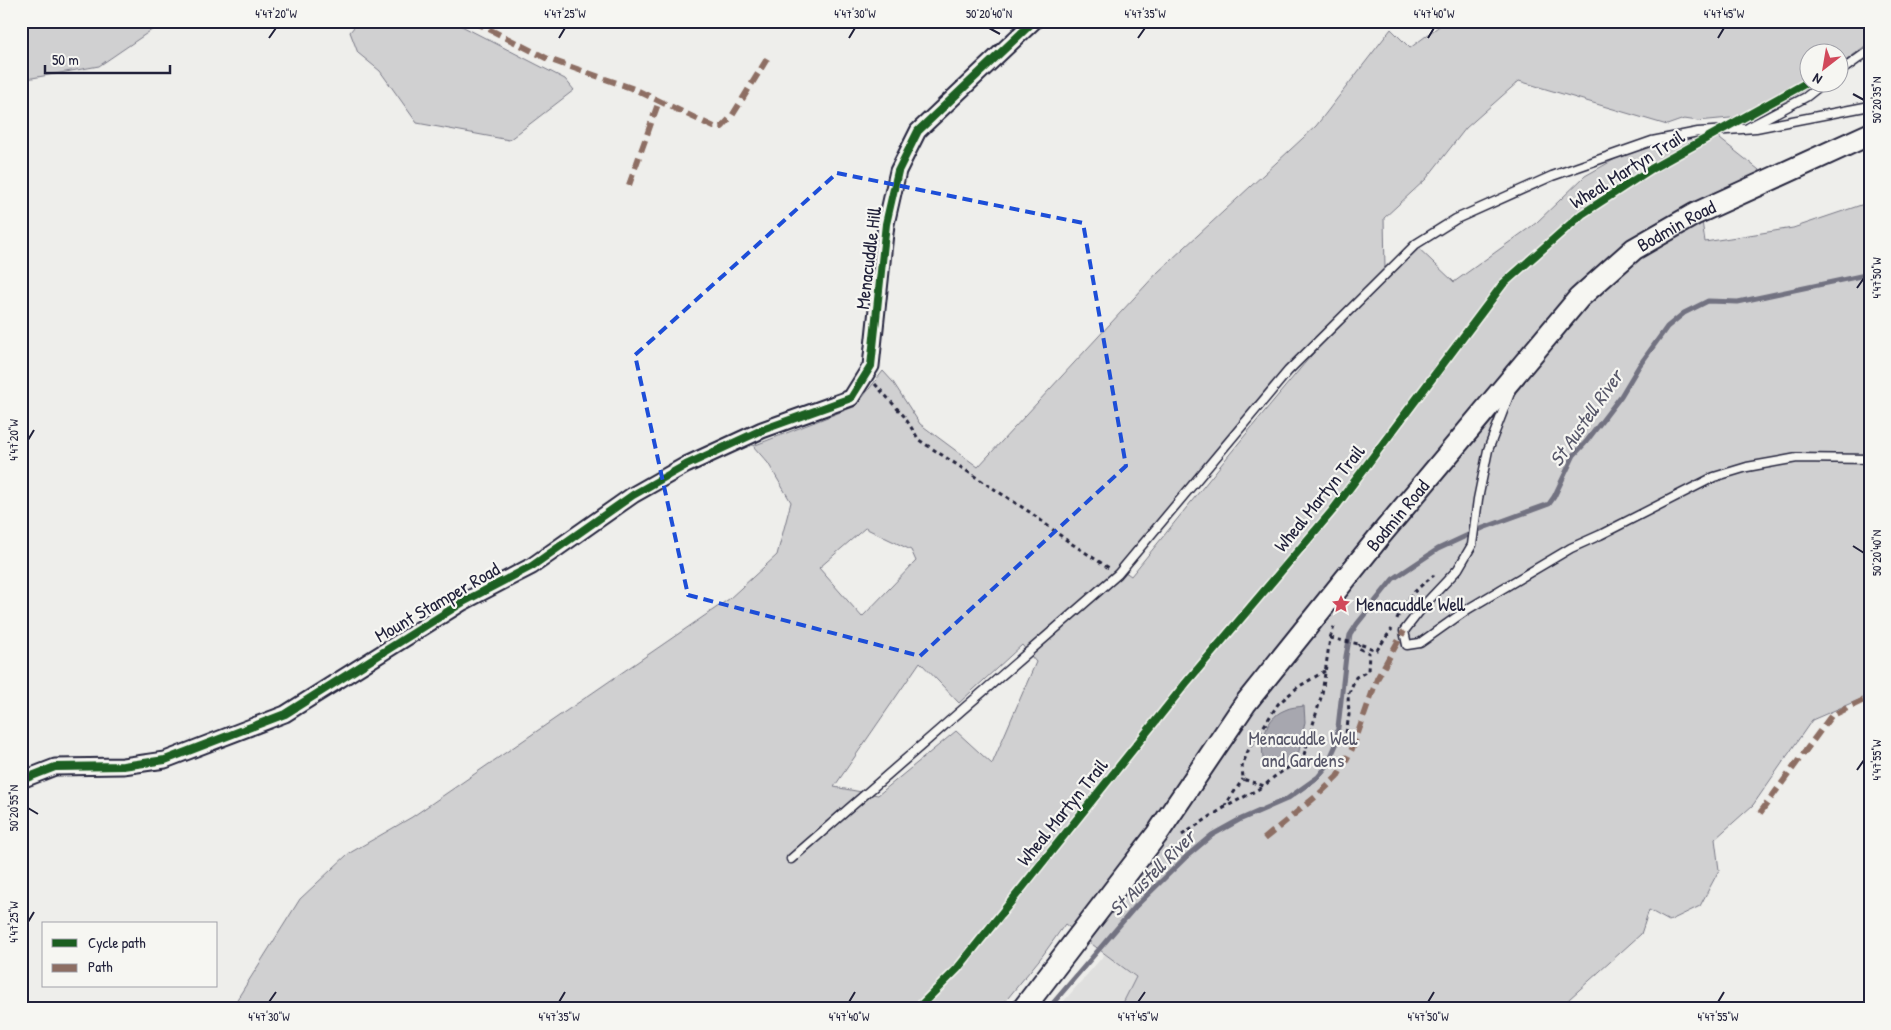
<svg xmlns="http://www.w3.org/2000/svg" width="1891" height="1030" font-family="'Patrick Hand',sans-serif">
<style>
.built{fill:#dfdfde}
.green{fill:#d0d0d1;stroke:#797986;fill-rule:evenodd}
.water{fill:#a7a7af;stroke:#727281}
.lines{fill:none;stroke-linecap:round;stroke-linejoin:round}
.stream{stroke:#727281;stroke-width:5}
.service-casing{stroke:#22223b;stroke-width:11}
.minor-casing{stroke:#22223b;stroke-width:19}
.secondary-casing{stroke:#22223b;stroke-width:25}
.path{stroke:#22223b;stroke-width:3;stroke-dasharray:4 4;stroke-linecap:butt}
.service{stroke:#f6f6f2;stroke-width:8}
.minor{stroke:#f6f6f2;stroke-width:15}
.secondary{stroke:#f6f6f2;stroke-width:21}
.quiet{stroke:#8d6e63;stroke-width:6;stroke-dasharray:12 6;stroke-linecap:butt}
.cycleway-casing{stroke:#f6f6f2;stroke-width:11}
.cycleway{stroke:#1b5e20;stroke-width:8}
.marked{fill:none;stroke:#1d4ed8;stroke-width:4;stroke-dasharray:10 6;stroke-linejoin:round}
.ticks{fill:none;stroke:#22223b;stroke-width:2}
.labels{text-anchor:middle;stroke-width:4.5;stroke-linejoin:round;paint-order:stroke}
.street-label{font-size:19px;fill:#22223b;stroke:#f6f6f2}
.poi-label{font-size:19px;fill:#22223b;stroke:#f6f6f2;text-anchor:start}
.park-label{font-size:19px;fill:#565668;stroke:#f6f6f2}
.water-label{font-size:20px;font-style:italic;fill:#575769;stroke:#f6f6f2}
.neatline{fill:none;stroke:#22223b;stroke-width:2}
.ticks-label{font-size:12px;text-anchor:middle;fill:#22223b}
</style>
<rect width="100%" height="100%" fill="#eeeeeb"/>
<filter id="ink" filterUnits="userSpaceOnUse"><feTurbulence type="fractalNoise" baseFrequency=".02" numOctaves="2"/><feDisplacementMap in="SourceGraphic" scale="10" xChannelSelector="R" yChannelSelector="G"/><feConvolveMatrix kernelMatrix="1 2 1 2 8 2 1 2 1" color-interpolation-filters="sRGB"/></filter>
<g filter="url(#ink)">
<path class="built" d="M1105 954 1136 977 1120 1009H1057Z"/>
<g class="green">
<path d="M21 21H170L159 25 99 66 21 80Z"/>
<path d="M359 21H452L565 79 574 90 509 140 417 123 380 71 358 53 350 32Z"/>
<path d="M1446 21H1870V42L1839 66 1838 52H1808V82L1816 83 1762 115 1698 121 1684 119 1667 125 1519 81 1466 128 1426 179 1384 218 1385 269 1287 365 1118 567 1131 576C1223 464 1312 347 1413 243L1454 282 1536 223 1585 176 1654 137 1720 127V139L1773 181 1701 214 1705 242 1793 228 1870 202V695L1812 720 1753 805 1715 839 1719 870 1700 906 1669 921 1649 910 1641 934 1558 1009H1120L1136 977 1065 924 1043 955 999 1009H231L300 899 348 854 412 817 729 599 777 555 791 502 768 463 753 446 856 406 883 371 893 382 920 424 978 467 1158 272 1316 126 1391 29 1410 48ZM865 528 911 550 916 561 862 617 819 568ZM1022 645 1036 662 992 764 956 731 878 795 834 787 920 662 959 703Z"/>
</g>
<path class="water" d="M1304 706 1305 722 1298 756 1275 768H1265C1259 749 1263 718 1285 710 1290 707 1298 707 1304 706Z"/>
<g class="lines">
<path class="stream" d="M1048 1009 1136 906 1187 856 1212 835 1239 820 1287 799 1318 777 1326 767 1336 745 1346 656 1350 635 1357 624 1393 579 1438 549 1483 528 1549 504 1554 497 1574 455 1586 442 1621 396 1639 366 1667 327 1684 313 1708 301 1738 302 1870 274"/>
<g class="service-casing">
<g id="service">
<path d="M1838 73 1870 50"/>
<path d="M1749 127 1806 97 1825 82"/>
<path d="M1510 393 1488 450 1478 499 1472 545 1458 569 1425 604 1404 631 1407 645 1420 643 1468 609 1571 548 1600 535 1714 477 1747 467 1797 458 1870 459"/>
<path d="M791 859 1118 574 1288 371 1416 244 1456 219 1552 176 1652 141 1698 132 1756 128 1870 106"/>
</g>
</g>
<g class="minor-casing">
<path id="minor" d="M21 781 24 779 55 767 123 766 165 760 285 714 463 602 532 566 633 495 686 465 762 430 851 398 871 366 886 224 898 171 918 131 1034 21"/>
</g>
<g class="secondary-casing">
<g id="secondary">
<path id="s1" d="M1023 1009 1157 834 1245 704 1379 537 1579 298 1634 249 1695 214 1870 134"/>
</g>
</g>
<g class="path">
<path d="M875 384 904 416 919 440 1031 513 1069 542 1109 568"/>
<path d="M1397 619C1404 599 1418 588 1434 575"/>
<path d="M1330 638 1359 644 1377 650 1392 629"/>
<path d="M1325 671 1298 687 1278 704 1248 751 1242 766 1243 779 1264 786 1274 777 1303 758 1322 694 1330 638 1335 624"/>
<path d="M1346 733 1349 715 1348 695 1356 677 1368 671 1369 653 1358 648 1359 644"/>
<path d="M1224 807 1243 779"/>
<path d="M1182 835 1222 809 1264 786"/>
</g>
<use href="#service" class="service"/>
<use href="#minor" class="minor"/>
<use href="#secondary" class="secondary"/>
<g class="quiet">
<path d="M473 21 548 59 634 89 714 127H722L732 116 770 54"/>
<path d="M629 185 659 101"/>
<path d="M1760 813 1831 716 1870 697"/>
<path d="M1264 839 1319 794 1337 777 1353 747 1377 679 1404 631"/>
</g>
<g class="cycleway-casing">
<g id="cycleway">
<path d="M21 781 24 779 55 767 123 766 165 760 285 714 463 602 532 566 633 495 686 465 762 430 851 398 871 366 886 224 898 171 918 131 1034 21"/>
<path d="M917 1009 957 969 1186 683 1333 510 1503 284 1582 214 1651 169 1808 82"/>
</g>
</g>
<use href="#cycleway" class="cycleway"/>
</g>
</g>
<path class="marked" d="M837 173 1083 223 1126 466 920 656 688 595 635 355Z"/>
<path class="ticks" d="M989 28 1000 34M269 38 276 28M559 38 565 28M849 38 855 28M1138 38 1145 28M1428 38 1434 28M1718 38 1724 28M1853 94 1864 100M1857 288 1864 278M28 440 34 430M1853 546 1864 553M1857 770 1864 760M28 808 38 814M28 922 34 912M269 1002 276 992M559 1002 565 992M849 1002 855 992M1138 1002 1145 992M1428 1002 1434 992M1718 1002 1724 992"/>
<defs>
<g id="sight-bare" transform="scale(1.5)"><path d="M0-6L1.8-2.2L6-1.7L2.9 1.2L3.7 5.4L0 3.3L-3.7 5.4L-2.9 1.2L-6-1.7L-1.8-2.2Z" fill="#d1495b" stroke="#f6f6f2" stroke-width="2.5" paint-order="stroke"/></g>
</defs>
<g fill-rule="evenodd">
<use href="#sight-bare" x="1341" y="604"/>
</g>
<g class="labels">
<g class="street-label">
<text transform="translate(1627 169) rotate(-32)" y="7">Wheal Martyn Trail</text>
<text dy="7" stroke="none"><textPath href="#s1" startOffset="1025">Bodmin Road</textPath></text>
<text transform="translate(868 258) rotate(-83)" y="7">Menacuddle Hill</text>
<text transform="translate(1319 498) rotate(-51)" y="7">Wheal Martyn Trail</text>
<text dy="7" stroke="none"><textPath href="#s1" startOffset="620">Bodmin Road</textPath></text>
<text transform="translate(437 602) rotate(-30)" y="7">Mount Stamper Road</text>
<text transform="translate(1062 812) rotate(-51)" y="7">Wheal Martyn Trail</text>
</g>
<g class="poi-label">
<text x="1356" y="611">Menacuddle Well</text>
</g>
<g class="park-label">
<text x="1303" y="745">Menacuddle Well<tspan x="1303" dy="22">and Gardens</tspan></text>
</g>
<g class="water-label">
<text transform="translate(1586 418) rotate(-55)" y="7">St Austell River</text>
<text transform="translate(1152 873) rotate(-45)" y="7">St Austell River</text>
</g>
</g>
<rect width="1891" height="1030" fill="none" stroke="#f6f6f2" stroke-width="55"/>
<rect x="42" y="922" width="175" height="65" fill="#f6f6f2" stroke="#a1a1a9"/>
<rect x="52" y="939" width="25" height="8" fill="#1b5e20" stroke="#a1a1a9"/>
<text x="88" y="948" font-size="15" fill="#22223b">Cycle path</text>
<rect x="52" y="964" width="25" height="8" fill="#8d6e63" stroke="#a1a1a9"/>
<text x="88" y="972" font-size="15" fill="#22223b">Path</text>
<g transform="translate(1824 68) rotate(211)"><circle r="24" fill="#f6f6f2" stroke="#a1a1a9"/>
<path d="M0-4L9 19L0 12L-9 19Z" fill="#d1495b"/>
<text y="-8" font-size="14" font-weight="bold" text-anchor="middle" fill="#22223b">N</text>
</g>
<path d="M45 65v8h125v-8" fill="none" stroke="#22223b" stroke-width="2.5"/>
<text x="52" y="65" font-size="15" fill="#22223b" stroke="#f6f6f2" stroke-width="4" paint-order="stroke">50 m</text>
<rect x="28" y="28" width="1836" height="974" class="neatline"/>
<g class="ticks-label">
<text x="276" y="18">4°47'20"W</text>
<text x="565" y="18">4°47'25"W</text>
<text x="855" y="18">4°47'30"W</text>
<text x="989" y="18">50°20'40"N</text>
<text x="1145" y="18">4°47'35"W</text>
<text x="1434" y="18">4°47'40"W</text>
<text x="1724" y="18">4°47'45"W</text>
<text transform="translate(1877 100) rotate(-90)" y="4">50°20'35"N</text>
<text transform="translate(1877 278) rotate(-90)" y="4">4°47'50"W</text>
<text transform="translate(14 440) rotate(-90)" y="4">4°47'20"W</text>
<text transform="translate(1877 553) rotate(-90)" y="4">50°20'40"N</text>
<text transform="translate(1877 760) rotate(-90)" y="4">4°47'55"W</text>
<text transform="translate(14 808) rotate(-90)" y="4">50°20'55"N</text>
<text transform="translate(14 922) rotate(-90)" y="4">4°47'25"W</text>
<text x="269" y="1021">4°47'30"W</text>
<text x="559" y="1021">4°47'35"W</text>
<text x="849" y="1021">4°47'40"W</text>
<text x="1138" y="1021">4°47'45"W</text>
<text x="1428" y="1021">4°47'50"W</text>
<text x="1718" y="1021">4°47'55"W</text>
</g>
</svg>
